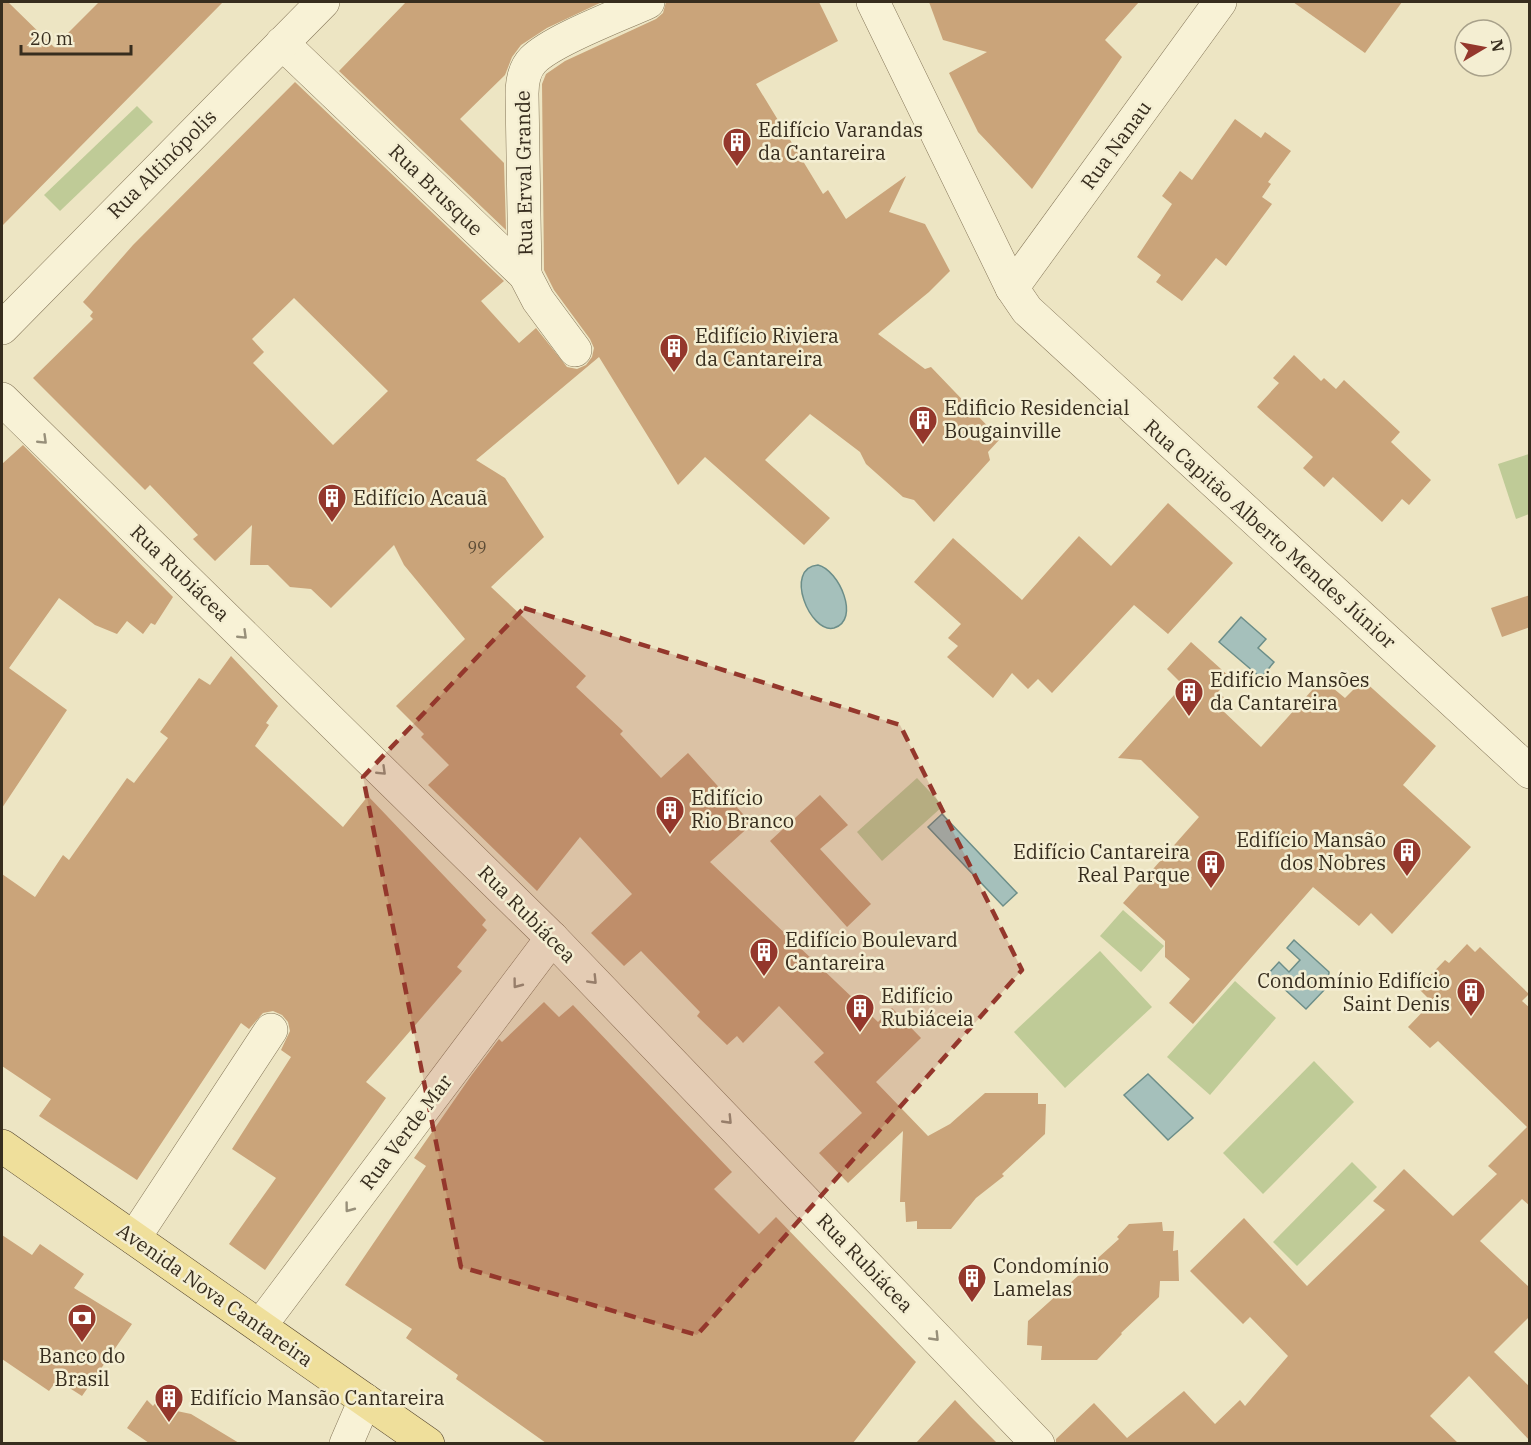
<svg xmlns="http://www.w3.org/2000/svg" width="1531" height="1445" font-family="'IBM Plex Serif',serif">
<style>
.green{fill:#bfcb97}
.water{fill:#a5c0bb;stroke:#6c8e89;stroke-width:1.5}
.building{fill:#caa47a;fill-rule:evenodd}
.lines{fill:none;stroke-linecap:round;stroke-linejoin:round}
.minor-casing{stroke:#86775a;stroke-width:34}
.major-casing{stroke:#54442e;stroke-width:34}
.minor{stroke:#f8f2d6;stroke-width:33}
.major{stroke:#efdf9b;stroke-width:33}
.oneway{stroke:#98907a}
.marked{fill:#94372c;fill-opacity:0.2;stroke:#94372c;stroke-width:4.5;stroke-dasharray:12 8;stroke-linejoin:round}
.labels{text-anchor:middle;stroke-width:5;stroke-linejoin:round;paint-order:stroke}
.number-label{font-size:16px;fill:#5c4b35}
.poi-label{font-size:20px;fill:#372d1e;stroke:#f4eed2;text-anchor:start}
.street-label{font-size:20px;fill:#372d1e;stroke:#f4eed2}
</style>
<rect width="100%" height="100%" fill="#ede5c3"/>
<g class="green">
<path d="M137 106 153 122 60 211 44 195Z"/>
<path d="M1529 454V514L1516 519 1498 464Z"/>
<path d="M917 778 943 806 882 861 857 832Z"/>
<path d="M1123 910 1164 946 1141 972 1100 936Z"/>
<path d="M1100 951 1152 1007 1065 1088 1014 1032Z"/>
<path d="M1235 981 1276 1018 1210 1095 1167 1057Z"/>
<path d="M1314 1061 1354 1102 1263 1194 1223 1153Z"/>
<path d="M1352 1162 1377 1187 1297 1266 1273 1242Z"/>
</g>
<g class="water">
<path d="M818 565C839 570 861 620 834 628 810 634 783 568 818 565Z"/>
<path d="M1241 617 1266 639 1258 648 1274 662 1261 678 1219 642Z"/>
<path d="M942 814 1017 893 1003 906 928 827Z"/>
<path d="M1294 940 1329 972 1328 986 1306 1009 1268 974 1279 962 1289 972 1300 960 1287 948Z"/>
<path d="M1148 1074 1193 1118 1168 1140 1124 1095Z"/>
</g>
<g class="building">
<path d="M2 2H8L54 47 99 2H223L2 226Z"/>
<path d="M406 2H602L547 28 521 45 512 57 505 75 460 119 504 163 506 230 339 71Z"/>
<path d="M666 2H819L838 41 756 84 823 194 828 190 846 219 906 176 889 212 925 224 950 271 929 292 878 334 925 369 931 367 1000 439 988 452 990 460 934 522 914 500 903 497 866 464 860 452 810 414 765 460 830 518 804 545 705 457 678 485 599 357 476 460 505 478 544 537 491 587 586 676 576 687 623 731 620 734 661 778 688 753 752 824 710 862 878 1022 892 1008 921 1038 876 1082 928 1136 950 1124 985 1093H1038V1104H1046L1045 1134 1002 1174 1004 1176 976 1198 951 1229H917V1221L906 1222 905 1202H900L903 1131 848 1183 819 1153 862 1113 814 1062 824 1053 779 1006 743 1043 737 1036 727 1045 697 1016 700 1012 641 951 624 966 591 933 632 894 580 837 537 891 428 785 449 765 421 737 424 734 396 706 465 639 404 565 394 545 331 608 311 589 290 587 268 565H250L252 525 215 561 193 539 198 535 150 485 145 490 33 378 93 319 90 316 93 312 83 302 133 245 295 82 504 281 481 301 519 343 536 328 567 367 577 369 586 365 592 357 594 348 590 339 554 290 544 270 542 84 546 74 565 61 656 19 663 13ZM294 298 388 391 333 445 253 363 264 352 252 339Z"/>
<path d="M929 2H1139L1105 40 1122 57 1032 189 978 132 949 73 987 52 943 40Z"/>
<path d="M1293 2H1402L1365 53Z"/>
<path d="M1235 119 1261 138 1265 132 1291 151 1268 182 1271 184 1262 197 1272 204 1226 266 1216 258 1182 301 1156 282 1161 275 1137 257 1172 204 1162 196 1180 171 1192 180Z"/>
<path d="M1294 355 1321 381 1324 378 1336 389 1344 380 1400 432 1391 442 1431 480 1409 505 1402 499 1382 522 1333 477 1324 487 1303 468 1313 457 1257 407 1279 383 1273 378Z"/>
<path d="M23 445 173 597 155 625 151 623 143 634 127 621 117 634 95 625 59 598 9 668 67 710 2 808V464Z"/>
<path d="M1168 503 1233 563 1168 634 1134 605 1052 693 1038 679 1028 689 1012 673 993 698 947 657 958 646 948 638 961 624 914 582 953 538 1022 600 1079 536 1111 566Z"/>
<path d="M1530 595V627L1502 637 1491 608Z"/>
<path d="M1191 642 1231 678 1218 692 1227 700 1220 708 1261 747 1322 679 1345 698 1363 680 1436 746 1403 785 1471 847 1392 934 1371 913 1359 926 1313 887 1193 1024 1169 1003 1190 979 1165 957V941L1123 903 1199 817 1141 760 1118 758 1183 685 1167 669Z"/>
<path d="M231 656 278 706 266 723 269 725 255 746 343 827 368 796 486 920 482 925 487 930 457 967 462 971 366 1082 386 1098 265 1270 229 1244 276 1178 232 1149 291 1057 281 1050 290 1031 288 1022 282 1015 273 1011 263 1013 249 1029 241 1023 137 1180 39 1116 51 1099 2 1066V874L35 897 63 855 69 860 127 778 134 783 168 738 160 732 199 678 210 685Z"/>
<path d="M820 795 848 825 820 849 871 904 847 927 770 841Z"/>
<path d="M1467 944 1475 952 1480 947 1529 994 1522 1001 1530 1008V1206L1522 1199 1480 1241 1530 1288V1316L1494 1352 1530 1387V1441L1469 1376 1430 1416 1458 1443H1056V1439L1094 1403 1127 1438 1184 1391 1215 1424 1240 1400 1245 1406 1288 1356 1250 1317 1243 1324 1190 1271 1244 1218 1307 1286 1385 1210 1373 1201 1404 1169 1453 1216 1497 1174 1488 1166 1527 1127 1438 1041 1430 1048 1408 1027 1432 1002 1418 988 1445 960 1449 963Z"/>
<path d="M544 1002 559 1017 573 1005 732 1172 714 1189 759 1234 776 1217 916 1362 853 1443H546L456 1379 458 1375 406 1338 412 1329 345 1285 426 1166 414 1158 471 1076 499 1039 502 1042Z"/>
<path d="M1162 1222 1163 1231H1174L1173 1251 1178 1250 1179 1281H1160L1159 1297 1121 1333 1122 1334 1097 1360H1041L1042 1346 1027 1345 1028 1321 1119 1239 1117 1237 1129 1224Z"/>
<path d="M2 1235 32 1255 40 1244 84 1274 74 1288 132 1324 82 1396 57 1380 49 1391 2 1359Z"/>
<path d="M147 1400 153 1406 158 1400 172 1410 191 1414 239 1443H149L127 1428Z"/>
<path d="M955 1400 971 1417 997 1443H916Z"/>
</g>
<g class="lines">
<g class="minor-casing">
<g id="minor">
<path d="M873 2 1012 288 1027 310 1530 772"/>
<path d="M282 43 525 275 538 300 575 350"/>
<path d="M525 275 522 94C522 82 524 69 533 60 553 40 620 15 648 2"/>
<path d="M1012 288 1220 2"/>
<path d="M2 328 323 2"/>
<path d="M2 399 552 938 1038 1444"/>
<path d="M134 1238 271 1030"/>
<path d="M260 1326 552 938"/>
<path d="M346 1444 365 1400"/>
</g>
</g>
<g class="major-casing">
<path id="major" d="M2 1146 428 1444"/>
</g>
<use href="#minor" class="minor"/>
<use href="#major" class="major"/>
</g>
<defs><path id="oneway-chevron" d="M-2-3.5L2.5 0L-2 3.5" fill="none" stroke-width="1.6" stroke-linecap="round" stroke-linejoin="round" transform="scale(1.5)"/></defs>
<g class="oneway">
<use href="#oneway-chevron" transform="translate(43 440) rotate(44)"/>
<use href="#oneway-chevron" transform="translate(243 635) rotate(44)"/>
<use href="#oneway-chevron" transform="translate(382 771) rotate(44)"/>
<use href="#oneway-chevron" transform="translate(593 980) rotate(46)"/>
<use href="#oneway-chevron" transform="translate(517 984) rotate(127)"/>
<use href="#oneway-chevron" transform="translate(728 1120) rotate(46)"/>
<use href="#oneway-chevron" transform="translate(349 1208) rotate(127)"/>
<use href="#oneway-chevron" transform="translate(935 1337) rotate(46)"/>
</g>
<path class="marked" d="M524 608 900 725 1022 970 697 1335 461 1267 363 777Z"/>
<defs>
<g id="building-pin" transform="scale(1.5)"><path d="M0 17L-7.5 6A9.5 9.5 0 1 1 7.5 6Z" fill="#94372c" stroke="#f4eed2"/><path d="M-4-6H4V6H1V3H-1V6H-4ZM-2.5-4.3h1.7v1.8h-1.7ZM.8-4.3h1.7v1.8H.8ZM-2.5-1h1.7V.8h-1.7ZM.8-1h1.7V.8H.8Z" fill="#fff"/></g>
<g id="bank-pin" transform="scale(1.5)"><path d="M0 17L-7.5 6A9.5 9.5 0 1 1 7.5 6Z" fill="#94372c" stroke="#f4eed2"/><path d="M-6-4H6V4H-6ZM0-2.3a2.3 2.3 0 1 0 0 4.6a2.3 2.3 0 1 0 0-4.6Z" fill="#fff"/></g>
</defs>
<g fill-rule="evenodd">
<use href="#building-pin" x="737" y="142"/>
<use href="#building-pin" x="674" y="348"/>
<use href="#building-pin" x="923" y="420"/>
<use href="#building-pin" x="332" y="498"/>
<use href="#building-pin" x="1189" y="692"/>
<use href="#building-pin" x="670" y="810"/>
<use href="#building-pin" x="1407" y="852"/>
<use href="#building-pin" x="1211" y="864"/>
<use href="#building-pin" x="764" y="952"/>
<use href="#building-pin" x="1471" y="992"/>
<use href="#building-pin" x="860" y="1008"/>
<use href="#building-pin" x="972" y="1278"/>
<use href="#bank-pin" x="82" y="1318"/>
<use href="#building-pin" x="169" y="1398"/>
</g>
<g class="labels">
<g class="number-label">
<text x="477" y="553">99</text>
</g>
<g class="poi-label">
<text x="758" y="137">Edifício Varandas<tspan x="758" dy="23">da Cantareira</tspan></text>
<text x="695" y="343">Edifício Riviera<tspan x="695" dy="23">da Cantareira</tspan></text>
<text x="944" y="415">Edificio Residencial<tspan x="944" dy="23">Bougainville</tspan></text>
<text x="353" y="505">Edifício Acauã</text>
<text x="1210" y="687">Edifício Mansões<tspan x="1210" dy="23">da Cantareira</tspan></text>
<text x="691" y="805">Edifício<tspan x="691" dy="23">Rio Branco</tspan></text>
<text x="1386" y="847" text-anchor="end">Edifício Mansão<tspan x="1386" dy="23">dos Nobres</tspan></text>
<text x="1190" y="859" text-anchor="end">Edifício Cantareira<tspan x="1190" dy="23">Real Parque</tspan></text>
<text x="785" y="947">Edifício Boulevard<tspan x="785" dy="23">Cantareira</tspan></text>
<text x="1450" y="988" text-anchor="end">Condomínio Edifício<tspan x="1450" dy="23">Saint Denis</tspan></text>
<text x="881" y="1003">Edifício<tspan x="881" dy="23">Rubiáceia</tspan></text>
<text x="993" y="1273">Condomínio<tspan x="993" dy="23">Lamelas</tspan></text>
<text x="82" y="1363" text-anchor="middle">Banco do<tspan x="82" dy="23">Brasil</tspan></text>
<text x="190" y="1405">Edifício Mansão Cantareira</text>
</g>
<g class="street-label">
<text transform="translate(1116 145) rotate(-54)" y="7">Rua Nanau</text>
<text transform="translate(162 164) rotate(-45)" y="7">Rua Altinópolis</text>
<text transform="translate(524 173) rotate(-91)" y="7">Rua Erval Grande</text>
<text transform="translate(436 190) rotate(44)" y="7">Rua Brusque</text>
<text transform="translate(1270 534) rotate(42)" y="7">Rua Capitão Alberto Mendes Júnior</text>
<text transform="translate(180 573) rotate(44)" y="7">Rua Rubiácea</text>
<text transform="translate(527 914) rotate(45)" y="7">Rua Rubiácea</text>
<text transform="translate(406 1132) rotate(-53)" y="7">Rua Verde Mar</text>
<text transform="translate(865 1263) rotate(46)" y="7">Rua Rubiácea</text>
<text transform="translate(215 1295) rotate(35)" y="7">Avenida Nova Cantareira</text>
</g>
</g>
<rect width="1531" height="1445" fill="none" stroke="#372d1e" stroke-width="6"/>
<g transform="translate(1483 48) rotate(80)"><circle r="28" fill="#f4eed2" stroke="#a8a18a" stroke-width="1.5"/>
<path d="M0-4.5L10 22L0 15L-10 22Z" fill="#94372c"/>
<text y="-9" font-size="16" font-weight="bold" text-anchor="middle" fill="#372d1e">N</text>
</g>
<path d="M21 45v9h110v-9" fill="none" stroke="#372d1e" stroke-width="3"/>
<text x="30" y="45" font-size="18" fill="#372d1e" stroke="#f4eed2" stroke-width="4.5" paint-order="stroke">20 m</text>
</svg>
